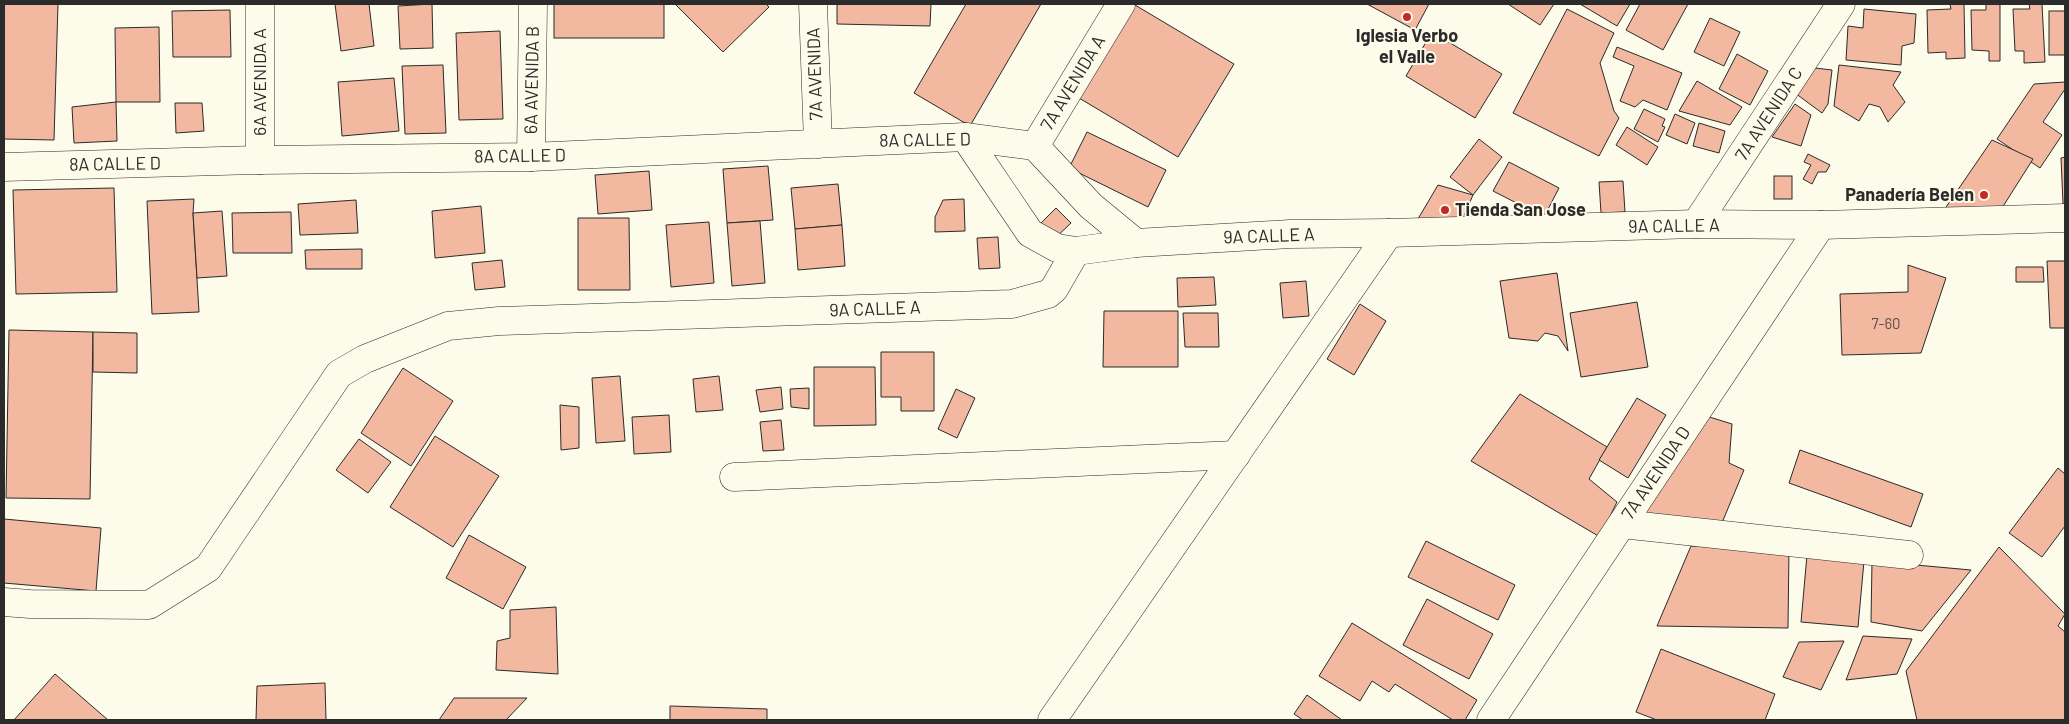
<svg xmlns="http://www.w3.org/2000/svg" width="2069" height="724" font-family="Barlow,sans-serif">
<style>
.building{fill:#f2b8a0;stroke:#2b2b2b}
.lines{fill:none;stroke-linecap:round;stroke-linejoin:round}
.minor-casing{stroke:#2b2b2b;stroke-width:29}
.minor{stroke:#fdfbea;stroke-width:28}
.poi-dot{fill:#c62828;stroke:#fdfbea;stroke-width:2}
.labels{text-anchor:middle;stroke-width:4;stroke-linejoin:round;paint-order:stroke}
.number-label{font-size:15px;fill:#5d4e48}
.poi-label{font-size:18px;font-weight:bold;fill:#2b2b2b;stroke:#fdfbea}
.street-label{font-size:18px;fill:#2b2b2b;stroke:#fdfbea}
</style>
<rect width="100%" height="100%" fill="#fdfbea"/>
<g class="building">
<path d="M4 4H58L54 140 4 139Z"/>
<path d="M335 4H369L374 46 341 51Z"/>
<path d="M432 4 433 48 400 49 398 6Z"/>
<rect x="554" y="4" width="110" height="34"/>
<path d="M675 4H766L769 7 723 52Z"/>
<path d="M837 4H931L930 26 837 24Z"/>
<path d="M966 4H1041L970 126 914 93Z"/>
<path d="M1367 4H1429L1415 30Z"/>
<path d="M1508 4H1554L1540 25Z"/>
<path d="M1580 4H1630L1617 26Z"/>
<path d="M1640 4H1688L1663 50 1626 30Z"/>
<path d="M1950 4H1964L1965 58 1946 59V52L1928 53 1927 10 1951 9Z"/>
<path d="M1986 4H2000V61H1989V51L1972 50 1971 10H1986Z"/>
<path d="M2029 4H2042L2045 62 2024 63V51H2015L2013 9H2030Z"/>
<path d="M1135 5 1234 64 1178 157 1079 98Z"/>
<path d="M1567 9 1614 33 1600 63 1614 111 1619 118 1599 156 1513 113Z"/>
<path d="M1864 9 1916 14 1914 43 1902 46 1901 65 1846 60 1848 26 1863 28Z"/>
<path d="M230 10 231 57H173L172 11Z"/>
<rect x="2049" y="11" width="16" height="44"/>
<path d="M1710 18 1740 32 1724 66 1694 52Z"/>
<path d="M159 27 160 102H116L115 28Z"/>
<path d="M500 31 503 119 459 120 456 33Z"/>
<path d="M1432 32 1502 74 1475 118 1406 76Z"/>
<path d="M1617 47 1682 73 1667 110 1643 100 1635 107 1620 101 1634 66 1613 57Z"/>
<path d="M1737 54 1768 71 1750 105 1719 89Z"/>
<path d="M443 65 446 133 405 134 402 66Z"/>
<path d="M1839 65 1901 72 1893 85 1905 102 1888 122 1880 107 1869 104 1859 121 1834 106Z"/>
<path d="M1815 68 1832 70 1828 104 1822 113 1795 93Z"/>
<path d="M394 78 399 131 342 136 338 82Z"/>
<path d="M1697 81 1742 107 1730 125 1679 111Z"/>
<path d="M2065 82V89L2043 122 2062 135 2040 168 1997 139 2034 84Z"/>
<path d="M116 102 117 141 74 143 72 107Z"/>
<path d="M175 103H202L204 131 176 133Z"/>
<path d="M1795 104 1811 115 1801 146 1772 137Z"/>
<path d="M1644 109 1665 119 1662 126 1665 127 1658 142 1634 129Z"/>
<path d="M1675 114 1695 123 1687 144 1666 135Z"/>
<path d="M1699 123 1725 131 1719 153 1693 146Z"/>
<path d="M1627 127 1658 147 1647 165 1616 145Z"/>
<path d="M1087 132 1166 170 1148 207 1069 168Z"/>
<path d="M1479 139 1502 157 1473 195 1450 177Z"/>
<path d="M1992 140 2033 159 2002 208 1944 210Z"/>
<path d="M1808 154 1830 165 1826 172H1818L1812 184 1803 179 1811 165 1804 162Z"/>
<path d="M2065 157V204H2063L2061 158Z"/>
<path d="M1509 162 1559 188 1544 217 1493 191Z"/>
<path d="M768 166 773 220 727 223 723 169Z"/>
<path d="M649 171 652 210 598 214 595 175Z"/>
<rect x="1774" y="176" width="18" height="23"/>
<path d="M1623 181 1625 212 1601 213 1599 182Z"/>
<path d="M838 184 842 225 795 229 791 188Z"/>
<path d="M1438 185 1473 195 1459 227 1415 224Z"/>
<path d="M114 188 117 292 16 294 13 190Z"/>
<path d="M194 199 193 213 199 312 152 314 147 201Z"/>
<path d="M964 199 965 231 935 232V217L943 200Z"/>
<path d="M356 200 358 233 300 235 298 204Z"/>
<path d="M481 206 485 253 435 258 432 211Z"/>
<path d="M1056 208 1071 223 1051 242 1037 227Z"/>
<path d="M222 211 227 276 197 278 193 213Z"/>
<path d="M291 212 292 253H233L232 213Z"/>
<path d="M578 218H629L630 290H578Z"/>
<path d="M760 221 765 283 732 286 727 223Z"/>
<path d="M709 222 714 283 671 287 666 225Z"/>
<path d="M842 225 845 266 798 270 795 229Z"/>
<path d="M998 237 1000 268 979 269 977 238Z"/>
<path d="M362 249V269H306L305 250Z"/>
<path d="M502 260 505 287 475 290 472 263Z"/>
<path d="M2047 261H2065V328H2050Z"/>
<path d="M1908 265 1946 278 1921 353 1842 355 1840 294 1908 292Z"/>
<path d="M2016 267H2043L2044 282H2016Z"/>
<path d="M1557 273 1568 351 1558 336 1545 333 1538 341 1509 338 1500 281Z"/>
<path d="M1214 277 1216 305 1178 307 1177 278Z"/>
<path d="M1306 281 1309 316 1283 318 1280 283Z"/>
<path d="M1637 302 1648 367 1581 377 1570 313Z"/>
<path d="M1360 304 1386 321 1354 375 1327 359Z"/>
<path d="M1104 311H1178V367H1103Z"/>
<path d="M1183 313H1218L1219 347H1185Z"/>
<path d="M9 330 93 332 90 499 6 498Z"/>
<path d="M93 332 137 333V373L93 372Z"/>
<path d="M881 352H934V411H901V397H881Z"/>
<path d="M814 367H875L876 425 814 426Z"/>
<path d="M403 368 453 401 411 466 361 433Z"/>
<path d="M620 376 625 441 596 443 592 378Z"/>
<path d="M719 376 723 410 696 412 693 379Z"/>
<path d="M781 387 783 409 760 412 756 390Z"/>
<path d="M809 388V409L791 407 790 389Z"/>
<path d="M956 389 975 398 957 438 938 429Z"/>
<path d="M1520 394 1607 447 1589 479 1617 502 1600 537 1471 461Z"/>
<path d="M1637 398 1666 415 1628 478 1599 460Z"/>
<path d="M560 405 579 407V448L561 450Z"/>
<path d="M669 415 671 452 634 454 632 417Z"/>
<path d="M1703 415 1732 424 1729 463 1744 470 1719 530 1638 512Z"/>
<path d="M781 420 784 450 763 451 760 422Z"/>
<path d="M435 436 499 476 453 547 390 507Z"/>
<path d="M359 439 391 462 368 493 336 470Z"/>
<path d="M1800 450 1923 494 1911 527 1789 483Z"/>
<path d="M2058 468 2065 474V526L2042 557 2009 533Z"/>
<path d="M4 519 101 528 96 591 4 583Z"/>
<path d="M469 535 526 567 503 609 446 578Z"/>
<path d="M1426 541 1515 585 1498 620 1408 577Z"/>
<path d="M1691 546 1789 548 1788 628 1657 626Z"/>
<path d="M1999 547 2065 614 2058 626 2065 632V720H1917L1906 671Z"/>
<path d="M1807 555 1864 561 1858 627 1801 622Z"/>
<path d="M1872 561 1971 570 1922 631 1871 622Z"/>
<path d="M1427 599 1493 634 1469 679 1403 645Z"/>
<path d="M556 607 558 674 496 670 497 641 510 638V610Z"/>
<path d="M1352 623 1477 700 1465 720H1453L1395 684 1389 692 1372 681 1360 701 1319 676Z"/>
<path d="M1863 636 1912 639 1897 674 1846 680Z"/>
<path d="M1844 641 1821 690 1783 677 1799 642Z"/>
<path d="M1661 649 1775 694 1765 720H1657L1636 712Z"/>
<path d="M55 674 108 720H14Z"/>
<path d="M325 683 326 720H256L257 686Z"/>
<path d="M1307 695 1342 720H1303L1294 714Z"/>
<path d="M454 698H527L506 720H439Z"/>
<path d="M670 706 767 709V720H670Z"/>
</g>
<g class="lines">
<g class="minor-casing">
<g id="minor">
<path d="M813 4 818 144"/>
<path d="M965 137 1030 233 1057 248 1076 251 1136 243 1290 234 1389 233 1696 224 1821 225 2065 218"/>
<path d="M1035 146 1121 4"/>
<path d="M1035 146 1091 206 1136 243"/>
<path d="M531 157 533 4"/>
<path d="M260 160V4"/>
<path d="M4 167 260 160 531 157 965 137 1035 146"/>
<path d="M1696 224 1841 4"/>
<path d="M734 477 1236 455"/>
<path d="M1622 524 1909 555"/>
<path d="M4 602 30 604 149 605 208 568 339 374 365 359 448 326 499 321 1012 304 1048 294 1054 289 1076 251"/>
<path d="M1052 720 1389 233"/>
<path d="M1491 720 1821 225"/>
</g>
</g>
<use href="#minor" class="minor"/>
</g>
<g class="poi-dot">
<circle cx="1407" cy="17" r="5"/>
<circle cx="1984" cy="195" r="5"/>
<circle cx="1445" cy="210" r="5"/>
</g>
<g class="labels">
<g class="number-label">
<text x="1886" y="329">7-60</text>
</g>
<g class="poi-label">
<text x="1407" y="42">Iglesia Verbo<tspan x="1407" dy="21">el Valle</tspan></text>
<text x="1974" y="201" text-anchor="end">Panadería Belen</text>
<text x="1455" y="216" text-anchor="start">Tienda San Jose</text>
</g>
<g class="street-label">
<text transform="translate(815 74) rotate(-92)" y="6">7A AVENIDA</text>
<text transform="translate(532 80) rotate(-89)" y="6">6A AVENIDA B</text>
<text transform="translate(260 82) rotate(-90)" y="6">6A AVENIDA A</text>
<text transform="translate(1073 83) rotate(-59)" y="6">7A AVENIDA A</text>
<text transform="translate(1769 114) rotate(-57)" y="6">7A AVENIDA C</text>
<text transform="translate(925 140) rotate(-1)" y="6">8A CALLE D</text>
<text transform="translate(520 156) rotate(-1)" y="6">8A CALLE D</text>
<text transform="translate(115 164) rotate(-1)" y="6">8A CALLE D</text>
<text transform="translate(1674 226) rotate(-1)" y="6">9A CALLE A</text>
<text transform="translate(1269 236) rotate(-2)" y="6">9A CALLE A</text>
<text transform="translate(875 309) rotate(-2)" y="6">9A CALLE A</text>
<text transform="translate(1656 473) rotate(-56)" y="6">7A AVENIDA D</text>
</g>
</g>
<rect width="2069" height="724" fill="none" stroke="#2b2b2b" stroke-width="10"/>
</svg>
